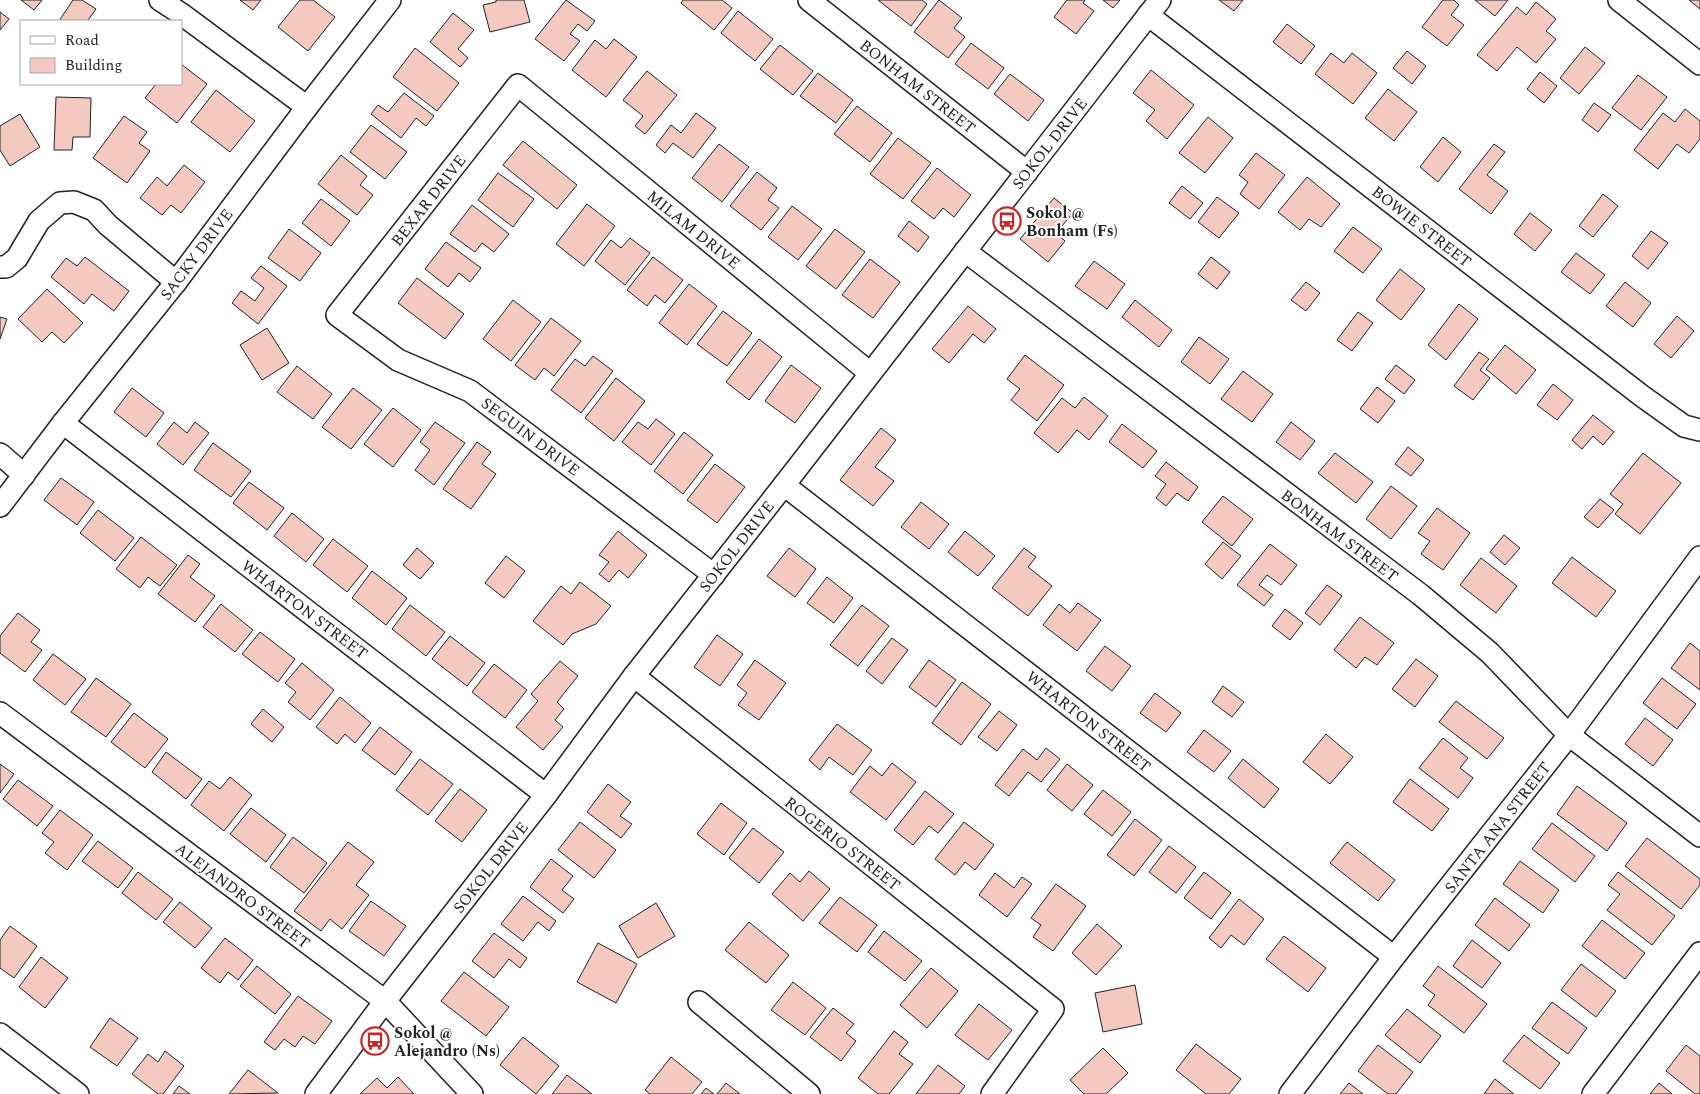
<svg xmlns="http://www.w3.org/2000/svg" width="1700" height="1094" font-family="Spectral,serif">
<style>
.building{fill:#f3c9c0;stroke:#222}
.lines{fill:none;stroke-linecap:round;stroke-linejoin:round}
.minor-casing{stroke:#222;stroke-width:24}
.minor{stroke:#fff;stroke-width:21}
.labels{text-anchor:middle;stroke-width:4;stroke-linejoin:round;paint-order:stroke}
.street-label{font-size:16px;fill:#222;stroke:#fff}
.poi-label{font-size:16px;font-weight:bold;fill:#222;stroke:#fff;text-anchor:start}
</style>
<rect width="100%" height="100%" fill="#fff"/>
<g class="building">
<path d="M21 0H42L34 10Z"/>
<path d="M73 0H82L96 9 88 20 90 21H59Z"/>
<path d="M240 0H261L253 10Z"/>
<path d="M300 0H313L335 17 308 51 278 27Z"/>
<path d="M496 0H524L530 22 490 32 483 5 496 2Z"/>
<path d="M566 0 595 21 587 31 578 24 570 34 580 41 564 61 535 39Z"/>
<path d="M683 0H722L732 8 714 30 681 3Z"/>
<path d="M878 0H922L927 4 911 26Z"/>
<path d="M939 0 962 18 954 28 965 37 948 58 914 32Z"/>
<path d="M1067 0H1085L1083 3 1094 11 1076 34 1054 17Z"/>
<path d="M1103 0H1120L1113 8Z"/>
<path d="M1219 0H1243L1234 11Z"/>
<path d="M1443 0H1454L1459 5 1451 15 1464 25 1447 46 1422 27Z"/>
<path d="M1475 0H1508L1495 16Z"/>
<path d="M1689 0H1700V9Z"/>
<path d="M1536 2 1556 19 1546 31 1556 39 1536 63 1517 47 1497 71 1477 55 1517 7 1526 15Z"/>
<path d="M738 11 773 39 755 61 721 33Z"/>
<path d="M0 12 9 19 0 30Z"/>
<path d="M453 13 474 30 458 49 468 58 460 67 430 42Z"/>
<path d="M1287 24 1315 46 1301 64 1273 42Z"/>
<path d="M614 39 637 57 606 97 572 70 595 40 606 49Z"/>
<path d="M971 43 1004 68 988 89 955 64Z"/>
<path d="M780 45 813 71 793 95 760 69Z"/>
<path d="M1585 47 1605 63 1579 94 1560 78Z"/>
<path d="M415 48 459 83 437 111 393 77Z"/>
<path d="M1407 51 1426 66 1412 84 1393 68Z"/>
<path d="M1331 53 1344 63 1352 53 1377 73 1353 104 1315 74Z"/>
<path d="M181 64 207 84 177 123 145 98 156 84H181Z"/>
<path d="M1151 70 1194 105 1167 139 1146 121 1155 110 1133 93Z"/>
<path d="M647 71 677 95 645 134 635 126 643 116 623 100Z"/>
<path d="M1540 72 1557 86 1544 103 1527 89Z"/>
<path d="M818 73 853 100 836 123 800 96Z"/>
<path d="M1010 74 1044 100 1028 121 994 94Z"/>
<path d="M1638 75 1667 97 1641 130 1612 108Z"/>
<path d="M1388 89 1417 112 1394 141 1365 118Z"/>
<path d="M216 90 255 121 230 152 191 122Z"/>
<path d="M404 93 434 116 426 126 416 118 401 138 371 114 378 105 388 112Z"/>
<path d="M56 97 91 98 90 137H73L72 150H54Z"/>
<path d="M1594 103 1611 115 1598 132 1582 120Z"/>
<path d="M857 106 892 133 870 162 834 134Z"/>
<path d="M1685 109 1700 121V139L1689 153 1677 144 1658 169 1634 150 1663 113 1675 122Z"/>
<path d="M696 113 716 128 693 158 673 143 665 153 656 145 671 125 681 133Z"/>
<path d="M20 114 40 147 10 166 0 150V126Z"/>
<path d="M124 116 147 132 139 143 150 151 127 183 93 158Z"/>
<path d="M1208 117 1233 138 1205 173 1179 153Z"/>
<path d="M371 125 407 152 385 179 350 152Z"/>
<path d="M1443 137 1461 152 1438 182 1420 167Z"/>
<path d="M898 138 931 163 903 199 870 174Z"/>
<path d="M523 141 577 185 557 209 503 165Z"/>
<path d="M719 144 749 167 722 202 692 178Z"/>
<path d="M1494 144 1505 152 1487 175 1508 191 1491 214 1459 189Z"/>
<path d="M1256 153 1285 175 1259 209 1240 194 1248 182 1239 175Z"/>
<path d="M341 155 367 176 360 185 373 195 357 215 318 184Z"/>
<path d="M184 165 205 182 181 213 171 205 162 215 140 198 157 177 167 186Z"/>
<path d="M937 168 971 195 954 217 943 208 934 219 911 201Z"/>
<path d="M757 172 777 188 768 200 779 208 761 230 730 206Z"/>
<path d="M498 173 534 199 513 227 478 200Z"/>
<path d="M1307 177 1340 204 1321 227 1309 219 1300 230 1278 212Z"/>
<path d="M1182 186 1203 203 1190 219 1169 203Z"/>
<path d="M1603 194 1618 206 1593 237 1579 226Z"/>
<path d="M1217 197 1239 213 1219 238 1198 222Z"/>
<path d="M1054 198 1073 213 1056 233 1065 241 1048 262 1020 239Z"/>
<path d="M321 199 350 221 331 246 302 223Z"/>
<path d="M587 204 615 226 584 266 556 244Z"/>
<path d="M472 205 509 234 494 252 482 243 475 252 450 234Z"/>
<path d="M792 206 822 229 798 260 768 237Z"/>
<path d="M1530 213 1552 230 1535 251 1514 234Z"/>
<path d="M909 221 929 237 918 252 898 236Z"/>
<path d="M1353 227 1382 249 1363 273 1334 251Z"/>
<path d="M289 229 321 253 300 281 268 258Z"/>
<path d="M835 229 865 252 836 289 806 266Z"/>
<path d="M1651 231 1668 243 1648 269 1632 256Z"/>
<path d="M630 238 650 253 625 285 595 261 611 240 621 248Z"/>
<path d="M446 242 481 268 470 282 459 273 448 287 425 269Z"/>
<path d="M1576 253 1605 275 1590 294 1561 272Z"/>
<path d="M85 257 129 291 114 311 92 294 84 304 51 277 66 258 77 266Z"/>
<path d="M653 257 683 280 665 303 655 295 647 306 627 290Z"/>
<path d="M1211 257 1230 272 1217 289 1198 274Z"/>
<path d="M870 259 900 282 873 318 842 295Z"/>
<path d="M1094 261 1125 284 1107 309 1075 286Z"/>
<path d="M261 266 287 286 258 324 232 303 241 291 255 301 264 288 251 278Z"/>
<path d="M1400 269 1425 289 1401 320 1376 300Z"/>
<path d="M417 278 464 314 445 339 398 303Z"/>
<path d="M1306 282 1320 293 1306 311 1291 300Z"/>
<path d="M1625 282 1651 303 1633 327 1606 306Z"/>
<path d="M689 284 717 306 687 345 659 323Z"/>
<path d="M47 289 83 323 64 343 52 332 42 342 18 319Z"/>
<path d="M513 300 541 322 511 361 483 339Z"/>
<path d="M1135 300 1172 330 1159 347 1122 317Z"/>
<path d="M1459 304 1478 319 1446 360 1428 345Z"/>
<path d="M968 306 996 329 984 343 973 334 949 363 932 349Z"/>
<path d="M723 311 752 333 727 366 697 344Z"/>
<path d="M1358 312 1373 323 1352 351 1337 340Z"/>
<path d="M1677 316 1694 331 1671 358 1654 344Z"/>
<path d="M0 317 7 319 0 339Z"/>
<path d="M551 318 581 341 554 376 544 368 535 380 515 365Z"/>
<path d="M267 328 289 363 262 380 240 345Z"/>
<path d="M1199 337 1229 359 1210 384 1181 362Z"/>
<path d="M759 339 782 357 749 400 726 382Z"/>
<path d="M1505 345 1536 370 1516 394 1486 369Z"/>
<path d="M1479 352 1489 359 1480 370 1490 378 1473 400 1454 386Z"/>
<path d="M1025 355 1064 385 1037 421 1011 400 1020 389 1007 379Z"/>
<path d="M593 356 613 371 581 413 551 390 575 359 585 366Z"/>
<path d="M791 365 821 388 795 423 765 401Z"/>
<path d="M1396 365 1415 380 1404 394 1385 379Z"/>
<path d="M297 366 332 394 313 419 277 392Z"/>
<path d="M1243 371 1273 394 1252 422 1221 399Z"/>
<path d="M616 378 645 401 614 441 585 418Z"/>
<path d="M1553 384 1573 400 1557 420 1537 405Z"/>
<path d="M1377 387 1395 401 1378 423 1360 409Z"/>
<path d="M132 388 164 413 146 437 114 412Z"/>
<path d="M353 388 382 410 351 449 322 427Z"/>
<path d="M1084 397 1108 416 1089 440 1077 430 1058 453 1034 433 1062 398 1075 408Z"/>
<path d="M393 408 421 430 393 467 364 444Z"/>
<path d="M1593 415 1614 432 1603 445 1593 436 1582 449 1572 440Z"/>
<path d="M656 419 675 434 651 465 622 442 638 422 648 429Z"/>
<path d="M174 422 187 433 195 422 209 433 183 465 157 444Z"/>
<path d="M435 422 465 443 434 485 415 470 430 450 420 442Z"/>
<path d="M1291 422 1315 441 1300 460 1276 442Z"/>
<path d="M1122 424 1157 451 1143 468 1109 442Z"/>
<path d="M881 428 896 440 875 467 894 481 873 506 840 480Z"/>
<path d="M684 432 713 455 683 494 654 471Z"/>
<path d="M477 442 491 452 482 464 496 474 471 509 443 489Z"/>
<path d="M213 443 251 471 231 497 194 470Z"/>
<path d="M1408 447 1424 460 1411 476 1395 464Z"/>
<path d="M1335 453 1373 482 1356 503 1318 473Z"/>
<path d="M1643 453 1681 483 1640 534 1615 514 1623 504 1610 494Z"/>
<path d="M1166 462 1198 487 1188 501 1177 493 1166 506 1156 498 1166 484 1155 476Z"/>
<path d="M715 464 745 487 717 523 687 500Z"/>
<path d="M61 478 94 502 77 525 44 500Z"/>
<path d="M249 482 284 508 267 530 233 503Z"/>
<path d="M1391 486 1417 506 1391 539 1366 519Z"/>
<path d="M1223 496 1253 519 1232 546 1202 522Z"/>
<path d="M1600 499 1614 510 1598 528 1584 517Z"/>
<path d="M921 502 949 524 929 549 901 527Z"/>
<path d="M1437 508 1470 533 1443 570 1421 554 1430 541 1418 533Z"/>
<path d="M98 510 134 538 115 561 80 533Z"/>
<path d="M292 513 324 539 306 562 274 536Z"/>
<path d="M618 531 647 555 628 578 619 570 609 582 599 574 609 562 599 555Z"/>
<path d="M965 531 995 556 978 576 948 552Z"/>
<path d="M1504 535 1520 548 1505 565 1490 552Z"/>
<path d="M141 537 177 565 160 586 148 577 140 588 116 569Z"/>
<path d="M333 539 368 566 347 592 313 565Z"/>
<path d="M1223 542 1241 556 1222 579 1205 564Z"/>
<path d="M1270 544 1297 565 1281 585 1267 575 1259 585 1273 595 1264 606 1237 585Z"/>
<path d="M417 548 434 563 420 579 403 565Z"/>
<path d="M789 548 816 569 795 597 767 576Z"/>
<path d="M1024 548 1036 557 1028 567 1052 586 1028 616 992 588Z"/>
<path d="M188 555 200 564 190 577 215 596 195 622 158 594Z"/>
<path d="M506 556 525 571 504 598 485 583Z"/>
<path d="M1572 557 1616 591 1596 617 1552 583Z"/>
<path d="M1481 558 1517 586 1496 613 1460 585Z"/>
<path d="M372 571 407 598 386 625 352 598Z"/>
<path d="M827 577 853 598 834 623 807 603Z"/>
<path d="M580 582 611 606 596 624 572 634 563 645 533 621 561 586 571 594Z"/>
<path d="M1327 585 1342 596 1320 625 1305 613Z"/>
<path d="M1078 603 1101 620 1077 651 1043 625 1059 604 1070 613Z"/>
<path d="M221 604 253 630 235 652 203 627Z"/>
<path d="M410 605 445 632 426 656 392 629Z"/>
<path d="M862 605 889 626 858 666 830 645Z"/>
<path d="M1285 609 1303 623 1290 640 1272 626Z"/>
<path d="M18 613 40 630 31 642 42 650 25 672 0 653V636Z"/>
<path d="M1360 617 1394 643 1377 665 1365 657 1356 668 1334 650Z"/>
<path d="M260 632 295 659 278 682 242 654Z"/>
<path d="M717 635 743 654 720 686 694 667Z"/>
<path d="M450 636 485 663 467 686 432 659Z"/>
<path d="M892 638 908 650 882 684 866 671Z"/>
<path d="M1690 643 1700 651V690L1671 668Z"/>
<path d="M1105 646 1131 666 1112 691 1086 671Z"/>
<path d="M53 654 86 679 65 705 33 680Z"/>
<path d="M1416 659 1438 676 1415 707 1392 689Z"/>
<path d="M755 660 786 683 759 720 738 705 747 693 737 685Z"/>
<path d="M929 660 956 680 936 707 909 687Z"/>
<path d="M560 661 578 676 557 702 564 709 555 720 563 727 543 750 516 727 538 701 531 694Z"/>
<path d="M302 663 334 690 310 720 288 702 296 692 285 683Z"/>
<path d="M494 664 527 690 505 718 472 692Z"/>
<path d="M96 678 131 704 106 737 71 712Z"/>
<path d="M1662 678 1696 704 1677 729 1643 703Z"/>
<path d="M962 682 991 704 961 745 932 723Z"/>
<path d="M1223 686 1244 702 1232 717 1212 702Z"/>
<path d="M1155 693 1181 713 1166 732 1140 713Z"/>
<path d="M340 697 371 723 355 743 345 734 337 744 316 727Z"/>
<path d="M1456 701 1504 738 1487 759 1439 722Z"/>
<path d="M263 709 284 727 272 742 251 724Z"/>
<path d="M999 711 1017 725 997 751 978 737Z"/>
<path d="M134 713 168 739 145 768 111 742Z"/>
<path d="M1645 718 1673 740 1653 766 1625 744Z"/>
<path d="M837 724 872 750 853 775 829 757 820 770 809 760Z"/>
<path d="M380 727 412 752 395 775 362 750Z"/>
<path d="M1204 730 1231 751 1214 772 1187 752Z"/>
<path d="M1326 734 1353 757 1330 784 1303 762Z"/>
<path d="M1443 738 1468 758 1460 768 1473 778 1458 798 1419 768Z"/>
<path d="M1046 748 1060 759 1041 782 1028 772 1009 796 995 785 1023 749 1037 760Z"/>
<path d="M166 752 202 779 186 799 152 772Z"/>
<path d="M420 759 453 784 428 815 396 790Z"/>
<path d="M1243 759 1279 789 1264 808 1228 778Z"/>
<path d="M892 763 916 782 886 820 850 792 870 766 882 776Z"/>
<path d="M0 764 14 774 0 793Z"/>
<path d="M1067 764 1093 785 1072 811 1047 790Z"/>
<path d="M230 777 252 795 224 831 191 805 209 781 220 789Z"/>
<path d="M1410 779 1449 809 1432 831 1393 802Z"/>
<path d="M18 780 53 806 37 826 3 799Z"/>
<path d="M608 784 631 802 620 816 632 824 621 838 587 812Z"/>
<path d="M1577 786 1627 823 1607 851 1557 814Z"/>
<path d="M460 789 487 810 462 842 435 821Z"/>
<path d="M1103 790 1131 812 1112 836 1084 814Z"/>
<path d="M925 791 954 814 938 833 929 826 913 845 894 830Z"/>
<path d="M721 803 747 823 724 855 697 834Z"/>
<path d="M251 808 286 835 266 862 230 834Z"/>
<path d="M60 810 93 835 67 870 45 853 54 842 42 833Z"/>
<path d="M1135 819 1162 840 1134 876 1107 855Z"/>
<path d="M580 822 616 850 594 878 558 850Z"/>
<path d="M964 822 994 845 975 870 965 862 955 875 935 859Z"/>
<path d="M1552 823 1595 856 1575 882 1532 849Z"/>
<path d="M753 828 784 852 759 883 729 858Z"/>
<path d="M293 837 327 863 304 893 270 867Z"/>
<path d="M1647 838 1700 879V885L1681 909 1625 866Z"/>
<path d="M98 841 133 868 118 888 82 861Z"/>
<path d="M348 842 374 862 356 885 369 895 342 929 330 919 321 931 294 911Z"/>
<path d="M1347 842 1395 880 1378 901 1330 863Z"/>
<path d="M1169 846 1196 867 1176 893 1149 872Z"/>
<path d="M551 859 573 876 562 890 574 899 563 913 530 887Z"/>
<path d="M1520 861 1559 890 1543 913 1503 884Z"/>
<path d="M809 871 830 889 803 921 772 894 790 873 800 882Z"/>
<path d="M138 872 173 899 156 920 122 893Z"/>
<path d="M1204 872 1231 893 1211 919 1184 898Z"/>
<path d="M1618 872 1675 916 1652 945 1607 910 1620 894 1608 885Z"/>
<path d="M995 873 1014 888 1022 877 1032 884 1007 917 979 895Z"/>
<path d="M1056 884 1086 906 1053 951 1033 937 1041 925 1031 918Z"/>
<path d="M523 896 556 921 549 931 538 922 523 941 501 924Z"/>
<path d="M840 897 877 925 857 952 819 923Z"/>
<path d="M1495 898 1530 925 1509 951 1475 925Z"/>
<path d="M1239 899 1264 919 1244 945 1231 935 1221 948 1209 938Z"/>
<path d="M371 901 406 926 384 956 349 931Z"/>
<path d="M180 902 212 928 195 948 163 922Z"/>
<path d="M656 903 675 936 638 958 619 926Z"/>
<path d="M1602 920 1645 953 1625 979 1582 946Z"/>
<path d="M749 922 789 955 766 983 725 950Z"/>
<path d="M1097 924 1122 946 1096 975 1072 953Z"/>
<path d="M10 926 37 946 14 978 0 968V940Z"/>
<path d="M884 931 922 961 905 981 868 952Z"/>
<path d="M494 933 527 958 520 968 509 959 494 978 472 961Z"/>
<path d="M1284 936 1326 968 1308 992 1266 959Z"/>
<path d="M225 938 253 960 238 980 228 972 220 983 201 968Z"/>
<path d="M1472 940 1501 963 1482 988 1453 966Z"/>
<path d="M598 943 637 964 616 1003 577 982Z"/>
<path d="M41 957 68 978 45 1008 19 987Z"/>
<path d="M1581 964 1616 991 1596 1017 1561 990Z"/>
<path d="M257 966 291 994 275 1014 240 986Z"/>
<path d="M1438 966 1487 1004 1464 1033 1428 1005 1435 995 1423 986Z"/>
<path d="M931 968 958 991 927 1028 900 1005Z"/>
<path d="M464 972 509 1007 486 1036 441 1001Z"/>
<path d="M793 982 826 1008 805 1035 771 1010Z"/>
<path d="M1135 985 1142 1024 1103 1032 1095 993Z"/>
<path d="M298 996 332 1021 315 1044 303 1036 295 1047 284 1039 275 1050 264 1042Z"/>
<path d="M1552 1002 1587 1028 1568 1054 1532 1028Z"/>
<path d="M979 1004 1012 1030 988 1060 955 1035Z"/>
<path d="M833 1008 854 1024 846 1033 856 1041 841 1061 810 1037Z"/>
<path d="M1407 1009 1441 1036 1420 1063 1385 1035Z"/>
<path d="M110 1018 138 1038 117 1066 90 1047Z"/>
<path d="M894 1031 908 1042 899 1054 913 1064 889 1094H878L858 1078Z"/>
<path d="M1524 1035 1560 1063 1540 1089 1503 1061Z"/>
<path d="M523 1037 559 1066 536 1094 500 1065Z"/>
<path d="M1196 1044 1241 1079 1229 1094H1206L1176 1070Z"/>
<path d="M1378 1045 1413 1072 1396 1094H1388L1358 1071Z"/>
<path d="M1686 1045 1700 1056V1094H1695L1666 1071Z"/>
<path d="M1103 1048 1128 1073 1106 1094H1084L1070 1080Z"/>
<path d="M165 1051 184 1066 163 1094H158L132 1074 148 1054 158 1062Z"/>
<path d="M671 1057 702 1082 692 1094H650L645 1090Z"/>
<path d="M938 1065 965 1086 959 1094H916Z"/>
<path d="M248 1070 278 1093 229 1094Z"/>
<path d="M567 1075 592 1094H552Z"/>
<path d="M398 1077 414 1094H360L377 1078 387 1088Z"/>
<path d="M1495 1079 1514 1094H1484Z"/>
<path d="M726 1083 740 1094H717Z"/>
<path d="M1349 1083 1363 1094H1340Z"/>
<path d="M1659 1083 1672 1094H1650Z"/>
<path d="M179 1086 190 1094H173Z"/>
<path d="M706 1088 714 1094H701Z"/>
</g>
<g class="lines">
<g class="minor-casing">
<g id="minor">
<path d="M160 0 180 13 307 107"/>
<path d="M809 0 1027 172"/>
<path d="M1619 0 1700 64"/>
<path d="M1148 15 1642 396 1684 426 1700 430"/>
<path d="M965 251 1421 595 1490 653 1569 735 1700 836"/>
<path d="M0 267H6L17 258 39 221 60 203 74 202 94 210 108 225 176 282"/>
<path d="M63 423 546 795"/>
<path d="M0 454 24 475"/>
<path d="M784 485 1394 957"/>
<path d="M0 506 63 423 176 282 307 107 390 0"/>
<path d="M714 575 470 391 398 360 337 315 518 85 870 373"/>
<path d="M634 676 1053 1009 992 1094"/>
<path d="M0 713 385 1001 472 1094"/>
<path d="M699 1002 809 1094"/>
<path d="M0 1034 78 1094"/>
<path d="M316 1094 385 1001 546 795 634 676 784 485 1160 0"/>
<path d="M1290 1094 1394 957 1569 735 1700 557"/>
<path d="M1593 1094 1700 953"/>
</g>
</g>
<use href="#minor" class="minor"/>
</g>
<defs>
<g id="bus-ring" transform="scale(1.4375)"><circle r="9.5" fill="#fff" stroke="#c62828" stroke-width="1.5"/><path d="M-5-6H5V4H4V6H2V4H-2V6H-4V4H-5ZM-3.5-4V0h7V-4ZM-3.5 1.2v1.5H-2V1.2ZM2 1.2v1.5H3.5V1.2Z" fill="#c62828"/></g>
</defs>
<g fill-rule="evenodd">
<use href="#bus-ring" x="1007" y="221"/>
<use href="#bus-ring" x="375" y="1041"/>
</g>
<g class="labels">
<g class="street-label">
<text transform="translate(918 86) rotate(38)" y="6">BONHAM STREET</text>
<text transform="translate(1049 143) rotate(-52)" y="6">SOKOL DRIVE</text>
<text transform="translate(428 200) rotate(-52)" y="6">BEXAR DRIVE</text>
<text transform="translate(1422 226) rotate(38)" y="6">BOWIE STREET</text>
<text transform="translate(694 229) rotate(39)" y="6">MILAM DRIVE</text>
<text transform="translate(196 254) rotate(-53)" y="6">SACKY DRIVE</text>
<text transform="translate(531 436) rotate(37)" y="6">SEGUIN DRIVE</text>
<text transform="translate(1340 535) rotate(37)" y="6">BONHAM STREET</text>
<text transform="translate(736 546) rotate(-52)" y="6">SOKOL DRIVE</text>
<text transform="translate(305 609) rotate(37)" y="6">WHARTON STREET</text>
<text transform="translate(1089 721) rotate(38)" y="6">WHARTON STREET</text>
<text transform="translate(1497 827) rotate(-52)" y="6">SANTA ANA STREET</text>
<text transform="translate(843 843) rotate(38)" y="6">ROGERIO STREET</text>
<text transform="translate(490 867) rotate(-52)" y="6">SOKOL DRIVE</text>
<text transform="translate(243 895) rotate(37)" y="6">ALEJANDRO STREET</text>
</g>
<g class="poi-label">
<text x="1026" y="218">Sokol @<tspan x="1026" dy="18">Bonham (Fs)</tspan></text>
<text x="394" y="1038">Sokol @<tspan x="394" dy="18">Alejandro (Ns)</tspan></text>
</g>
</g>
<rect x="20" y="20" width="162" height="65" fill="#ffffff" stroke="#a7a7a7"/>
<rect x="30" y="36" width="25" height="8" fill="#ffffff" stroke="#a7a7a7"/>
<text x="65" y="45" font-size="15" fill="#222222">Road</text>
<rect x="30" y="58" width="25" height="15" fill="#f3c9c0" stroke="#a7a7a7"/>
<text x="65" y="70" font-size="15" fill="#222222">Building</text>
</svg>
